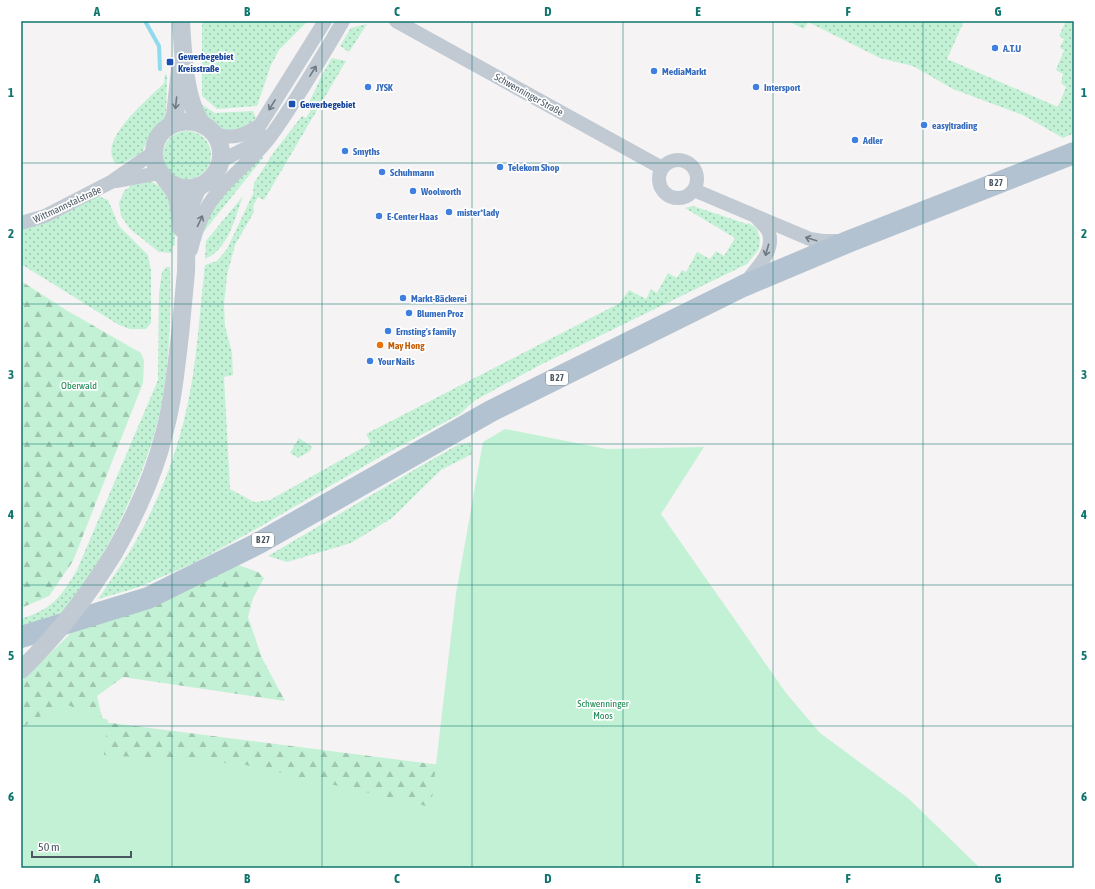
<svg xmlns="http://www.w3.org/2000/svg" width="1095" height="889" font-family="'Asap Condensed',sans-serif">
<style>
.grass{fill:url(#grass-dots)}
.forest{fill:url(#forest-firs)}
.park{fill:#c3f1d5}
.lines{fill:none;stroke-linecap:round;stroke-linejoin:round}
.stream{stroke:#90daee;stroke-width:4}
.minor{stroke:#c1cad2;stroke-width:14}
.tertiary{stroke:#c1cad2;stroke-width:18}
.primary{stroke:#b3c2d1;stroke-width:22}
.tertiary-bridge{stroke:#c1cad2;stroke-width:18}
.oneway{stroke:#6e7983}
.grid{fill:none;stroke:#0f766e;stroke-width:1;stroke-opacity:0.55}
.shop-dot{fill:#3f7fe0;stroke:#fff;stroke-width:1.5}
.transit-dot{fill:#1a4fb4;stroke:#fff;stroke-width:1.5}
.food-dot{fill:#e8710a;stroke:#fff;stroke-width:1.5}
.labels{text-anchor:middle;stroke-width:3.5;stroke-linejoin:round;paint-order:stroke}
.shield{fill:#fff;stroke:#808990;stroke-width:1}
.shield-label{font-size:9px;font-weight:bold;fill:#4a5661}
.shop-label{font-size:10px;font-weight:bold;fill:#366cbe;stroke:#fff;text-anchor:start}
.transit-label{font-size:10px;font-weight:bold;fill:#164399;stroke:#fff;text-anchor:start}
.street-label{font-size:10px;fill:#4a5661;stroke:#fff}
.food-label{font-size:10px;font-weight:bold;fill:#c56008;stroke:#fff;text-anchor:start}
.park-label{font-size:10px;fill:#17864f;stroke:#fff}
.neatline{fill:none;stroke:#0f766e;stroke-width:1.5}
.grid-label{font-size:13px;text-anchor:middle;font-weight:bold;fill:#0f766e}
</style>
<defs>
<pattern id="grass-dots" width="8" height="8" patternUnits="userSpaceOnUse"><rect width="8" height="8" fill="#c3f1d5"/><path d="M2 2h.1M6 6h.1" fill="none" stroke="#a0c6b0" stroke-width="1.8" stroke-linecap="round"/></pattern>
<pattern id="forest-firs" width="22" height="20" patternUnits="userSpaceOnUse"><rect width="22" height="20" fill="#c3f1d5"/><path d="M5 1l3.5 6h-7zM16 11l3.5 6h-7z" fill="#a0c6b0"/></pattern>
</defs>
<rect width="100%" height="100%" fill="#f5f3f3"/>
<g class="grass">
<path d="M202 21H308L279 50 271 65 257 106 217 109 202 96Z"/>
<path d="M788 21H964L947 59 1058 107 1066 87 1061 83 1063 74 1056 70 1064 50 1060 48 1064 39 1059 36 1066 21H1074V133L1063 138 1023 115 953 89 913 66 880 58 808 22 804 29Z"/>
<path d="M367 24 349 52 340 46 351 28Z"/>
<path d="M332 58 346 61 264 200 258 197 253 206 254 212 235 245 227 275 224 304 225 326 232 353 233 375 224 377 230 489 254 502 270 500 371 443 366 434 620 303 629 290 646 299 651 289 657 293 668 273 677 278 682 270 686 272 697 252 710 259 716 251 724 256 735 238 685 208 693 206 747 224 749 223 757 229 760 239 759 249 747 264 540 365 474 401 460 414 380 457 256 529 194 563 136 588 98 599C109 583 120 567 130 551 159 503 180 447 190 392 198 350 200 307 205 265L217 261 227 249 253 194 254 183 274 152 302 116 306 118 311 110 307 107 323 73Z"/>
<path d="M165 74 167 75 166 117 150 135 142 152 124 163 117 164C94 142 149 99 164 83Z"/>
<path d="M201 104 215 113 253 111 256 118C244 130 222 136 209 121 206 117 204 109 201 104Z"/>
<circle cx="187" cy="155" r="24"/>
<path d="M261 155 263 158 201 235 209 215 220 199Z"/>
<path d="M149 181C179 192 174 219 175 245L172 246V253L159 252 130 229 121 216 119 203 124 191 135 183Z"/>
<path d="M98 196 108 200 119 226 148 255 151 271V323L146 329H130L119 325 21 264V230Z"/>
<path d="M243 196C235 217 229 249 205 259L206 241Z"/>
<path d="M166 267H170C171 306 170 346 165 384 157 444 126 516 95 567 89 577 76 604 68 610 54 622 38 627 21 631V619C52 609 61 597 77 570L158 380 159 293 162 272Z"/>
<path d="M299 438 312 447 310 451 298 458 290 453Z"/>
<path d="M470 442 472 454 441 470 392 518 351 543 287 562 268 556 419 467 456 446Z"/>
</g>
<g class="forest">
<path d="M21 281 66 310 141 353 144 361 143 383 73 561 49 596 21 608Z"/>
<path d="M235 564 258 572 264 578 253 598 248 617 262 658 285 701 123 677 97 696 103 722 448 766 935 868H21V682L73 631Z"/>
</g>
<path class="park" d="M505 429 607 449 704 447 661 514 786 693 820 733 908 798 980 868H21V728L62 703 108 720 104 755 242 764 431 807 456 594 483 442Z"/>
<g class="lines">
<path class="stream" d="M145 21 159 46 160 69"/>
<g class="minor">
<path d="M396 21 662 168"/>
<path d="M215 134C233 140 245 135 260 125L325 21"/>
<circle cx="678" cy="179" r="19"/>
<path d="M221 161 254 144 263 136"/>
<path d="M116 181 159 173"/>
<path d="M694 190 810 239 822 241H840"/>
<path d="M21 223 45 216 111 182 154 152"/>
<path d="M191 250C196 229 203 209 218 192 234 173 255 157 270 137 297 100 320 60 343 21"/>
<path d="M745 283C755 270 775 252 769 233 767 227 760 222 757 218"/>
</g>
<g class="tertiary">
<path d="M181 21C183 51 184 99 202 124"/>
<path d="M171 125 175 116 180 69"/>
<path d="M167 181C173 185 179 188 186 188 206 190 223 170 221 151 217 111 155 112 154 153 153 172 169 179 176 195 180 205 180 217 181 228"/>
<path d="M114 553C135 516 154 475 164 434 173 401 176 368 180 335 182 314 184 293 186 272 187 243 183 212 199 186"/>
</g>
<path class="primary" d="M21 637 148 598 259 543 491 411 743 286 850 241 1074 153"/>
<path class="tertiary-bridge" d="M21 670C59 633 86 598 114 553"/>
</g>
<defs><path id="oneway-shaft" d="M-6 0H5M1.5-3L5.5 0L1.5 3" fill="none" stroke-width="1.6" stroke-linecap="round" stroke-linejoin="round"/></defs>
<g class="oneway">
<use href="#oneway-shaft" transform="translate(313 71) rotate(-58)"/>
<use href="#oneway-shaft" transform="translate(176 103) rotate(96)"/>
<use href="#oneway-shaft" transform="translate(272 105) rotate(122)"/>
<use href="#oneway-shaft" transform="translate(200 221) rotate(-65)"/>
<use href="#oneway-shaft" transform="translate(811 239) rotate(-163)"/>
<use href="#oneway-shaft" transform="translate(767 250) rotate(106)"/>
</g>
<path class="grid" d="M172 21V868M322 21V868M472 21V868M623 21V868M773 21V868M923 21V868M21 163H1074M21 304H1074M21 444H1074M21 585H1074M21 726H1074"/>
<g class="shop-dot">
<circle cx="995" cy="48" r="4"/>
<circle cx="654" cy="71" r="4"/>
<circle cx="368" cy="87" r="4"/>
<circle cx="756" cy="87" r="4"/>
<circle cx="924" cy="125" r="4"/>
<circle cx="855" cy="140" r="4"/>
<circle cx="345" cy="151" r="4"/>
<circle cx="500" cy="167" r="4"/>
<circle cx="382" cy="172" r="4"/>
<circle cx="413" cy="191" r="4"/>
<circle cx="449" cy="212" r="4"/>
<circle cx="379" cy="216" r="4"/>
<circle cx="403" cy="298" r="4"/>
<circle cx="409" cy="313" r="4"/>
<circle cx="388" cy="331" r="4"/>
<circle cx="370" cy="361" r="4"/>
</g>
<g class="transit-dot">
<rect x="166" y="58" width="8" height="8" rx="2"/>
<rect x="288" y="100" width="8" height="8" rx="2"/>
</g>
<circle class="food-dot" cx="380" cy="345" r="4"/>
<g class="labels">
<g class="shield">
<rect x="985" y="176" width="22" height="14" rx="3"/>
<rect x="546" y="371" width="22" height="14" rx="3"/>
<rect x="252" y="533" width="22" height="14" rx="3"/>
</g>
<g class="shield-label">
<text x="996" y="186">B 27</text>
<text x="557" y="381">B 27</text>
<text x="263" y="543">B 27</text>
</g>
<g class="shop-label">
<text x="1003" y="52">A.T.U</text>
<text x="662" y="75">MediaMarkt</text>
<text x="376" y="91">JYSK</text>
<text x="764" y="91">Intersport</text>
<text x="932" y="129">easy|trading</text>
<text x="863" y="144">Adler</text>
<text x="353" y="155">Smyths</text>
<text x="508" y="171">Telekom Shop</text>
<text x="390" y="176">Schuhmann</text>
<text x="421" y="195">Woolworth</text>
<text x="457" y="216">mister*lady</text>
<text x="387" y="220">E-Center Haas</text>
<text x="411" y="302">Markt-Bäckerei</text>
<text x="417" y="317">Blumen Proz</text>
<text x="396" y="335">Ernsting's family</text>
<text x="378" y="365">Your Nails</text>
</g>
<g class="transit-label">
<text x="178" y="60">Gewerbegebiet<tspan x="178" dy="12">Kreisstraße</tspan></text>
<text x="300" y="108">Gewerbegebiet</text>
</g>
<g class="street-label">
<text transform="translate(529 94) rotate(29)" y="4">Schwenninger Straße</text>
<text transform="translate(67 204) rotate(-25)" y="4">Wittmannstalstraße</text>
</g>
<g class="food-label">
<text x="388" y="349">May Hong</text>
</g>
<g class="park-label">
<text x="79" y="389">Oberwald</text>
<text x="603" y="707">Schwenninger<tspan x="603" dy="12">Moos</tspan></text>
</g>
</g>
<rect width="1095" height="889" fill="none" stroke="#ffffff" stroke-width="44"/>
<path d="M32 851v6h99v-6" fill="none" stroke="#4a5661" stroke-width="2"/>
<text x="38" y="851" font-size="12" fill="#4a5661" stroke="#ffffff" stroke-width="3" paint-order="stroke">50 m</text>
<rect x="22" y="22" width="1051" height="845" class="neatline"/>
<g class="grid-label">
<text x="97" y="16">A</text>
<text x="247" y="16">B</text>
<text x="397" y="16">C</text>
<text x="548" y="16">D</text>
<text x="698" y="16">E</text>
<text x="848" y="16">F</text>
<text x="998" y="16">G</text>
<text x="11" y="97">1</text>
<text x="1084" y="97">1</text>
<text x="11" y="238">2</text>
<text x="1084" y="238">2</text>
<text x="11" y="379">3</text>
<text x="1084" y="379">3</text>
<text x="11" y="519">4</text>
<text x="1084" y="519">4</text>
<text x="11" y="660">5</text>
<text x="1084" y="660">5</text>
<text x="11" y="801">6</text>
<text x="1084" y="801">6</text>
<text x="97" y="883">A</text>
<text x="247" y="883">B</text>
<text x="397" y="883">C</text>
<text x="548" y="883">D</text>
<text x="698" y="883">E</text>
<text x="848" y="883">F</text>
<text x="998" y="883">G</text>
</g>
</svg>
